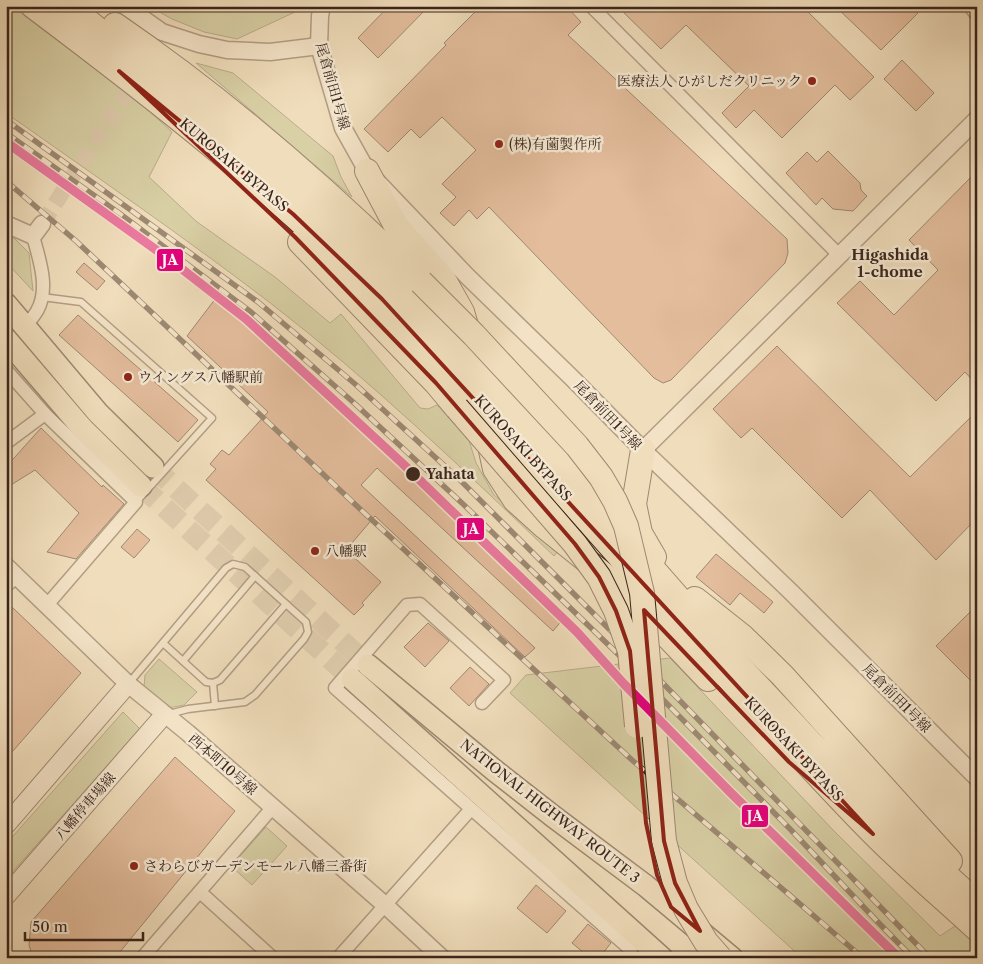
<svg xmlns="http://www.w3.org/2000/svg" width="983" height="964" font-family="'Libre Caslon Text','Noto Serif JP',serif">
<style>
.green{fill:#bdc08d;stroke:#7b7254}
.building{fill:#d39776;stroke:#39241b}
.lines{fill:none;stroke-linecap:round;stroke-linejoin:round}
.tertiary-tunnel{stroke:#cbb89b;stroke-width:16;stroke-dasharray:16 8;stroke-linecap:butt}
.trunk-tunnel{stroke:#cbb89b;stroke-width:21;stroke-dasharray:21 11;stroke-linecap:butt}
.service-casing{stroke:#675243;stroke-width:9}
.minor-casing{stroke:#675243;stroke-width:15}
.tertiary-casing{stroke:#675243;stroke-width:19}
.secondary-casing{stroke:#39241b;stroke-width:20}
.trunk-casing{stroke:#39241b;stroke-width:24}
.motorway-casing{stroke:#39241b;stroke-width:26}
.service{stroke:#f5e9d3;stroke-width:6}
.minor{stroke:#f5e9d3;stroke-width:12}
.tertiary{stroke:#f5e9d3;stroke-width:16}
.secondary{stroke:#f5e9d3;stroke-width:18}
.trunk{stroke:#f0ddbb;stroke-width:21}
.motorway{stroke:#f0ddbb;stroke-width:24}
.rail-casing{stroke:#39241b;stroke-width:5.5}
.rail{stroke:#f5e9d3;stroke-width:4;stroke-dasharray:11;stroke-linecap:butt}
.motorway-bridge-casing{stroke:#39241b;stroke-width:26;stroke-linecap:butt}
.motorway-bridge{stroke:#f0ddbb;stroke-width:24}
.rail-1-casing{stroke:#f5e9d3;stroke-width:12}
.rail-1{stroke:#e5007d;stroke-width:9}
.marked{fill:none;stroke:#8f2418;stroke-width:4;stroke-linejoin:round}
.poi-dot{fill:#8f2418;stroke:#f5e9d3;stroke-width:2}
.stop-dot{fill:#39241b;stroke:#f5e9d3;stroke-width:2}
.labels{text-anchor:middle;stroke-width:5;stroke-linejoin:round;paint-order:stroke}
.poi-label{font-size:14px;fill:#39241b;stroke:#f5e9d3;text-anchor:start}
.street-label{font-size:14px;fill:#39241b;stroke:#f5e9d3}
.stop-label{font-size:14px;font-weight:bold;fill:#39241b;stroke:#f5e9d3;text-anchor:start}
.neighbourhood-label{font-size:15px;font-weight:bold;fill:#39241b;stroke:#f5e9d3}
.line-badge{stroke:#f5e9d3;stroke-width:2}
.badge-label{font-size:14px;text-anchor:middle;font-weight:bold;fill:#fff}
</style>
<rect width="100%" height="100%" fill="#f0ddbb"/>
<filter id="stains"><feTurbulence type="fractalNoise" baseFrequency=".004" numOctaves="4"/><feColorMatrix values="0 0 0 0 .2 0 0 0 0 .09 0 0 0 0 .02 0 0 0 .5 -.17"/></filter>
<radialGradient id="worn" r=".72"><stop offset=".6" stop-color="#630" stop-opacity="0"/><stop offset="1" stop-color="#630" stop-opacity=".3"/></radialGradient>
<g class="green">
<path d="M149 6H299L295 12 237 39 204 32 172 19Z"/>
<path d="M13 7 136 99 172 132 149 177 197 222 275 277 330 323 341 314 420 408 428 409 437 405 469 440 476 463 494 495 559 550 554 556C462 468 370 380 269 302 184 237 94 175 6 113V16Z"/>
<path d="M196 63 233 73 333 156 341 177 352 197Z"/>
<path d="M6 236 15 239 29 253 33 291 6 262Z"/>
<path d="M670 658 834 831 940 936 958 924 977 941V958H802L510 693 526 675Z"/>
<path d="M159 659 197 692 184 705 168 708 144 687 145 675Z"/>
<path d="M123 712 140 729 7 878 6 844Z"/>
<path d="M266 827 287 846 252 885 231 866Z"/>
</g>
<g class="building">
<path d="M389 6H429L378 58 358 38Z"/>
<path d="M481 6H566L581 22 568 35 787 239 788 253 785 263 671 380 663 383 654 378 489 207 477 219 469 210 454 226 440 213 456 197 442 184 476 150 442 117 420 138 411 129 388 152 364 129 446 45 444 43Z"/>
<path d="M617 6H802L874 77 850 100 835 85 782 138 754 110 736 128 722 113 749 86 686 25 661 49Z"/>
<path d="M835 6H911L918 13 881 50Z"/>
<path d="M902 60 934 93 916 111 884 79Z"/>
<path d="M828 151 860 183 861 190 867 196 853 211 833 209 822 198 816 205 786 173 807 152 817 162Z"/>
<path d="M977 171V385L965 372 936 401 837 303 860 281 894 315 938 270 909 240Z"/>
<path d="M84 263 105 281 97 290 76 272Z"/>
<path d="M219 294 564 618 553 631 377 468 361 485 535 648 525 657 375 516 346 550 381 582 362 603 364 605 354 615 206 480 216 469 210 464 222 450 229 455 268 412 187 336Z"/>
<path d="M78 315 198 420 178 442 59 335Z"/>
<path d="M777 346 910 477 977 411V518L936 560 870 490 842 518 752 428 741 438 713 409Z"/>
<path d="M41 428 102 487 103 485 124 504 76 559 47 552 79 513 35 470 6 488V467Z"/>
<path d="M137 529 150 540 134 558 121 547Z"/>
<path d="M716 554 773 602 764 613 740 593 730 605 696 577Z"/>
<path d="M977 605V687L936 646Z"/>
<path d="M12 607 81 673 6 759V613Z"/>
<path d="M428 623 449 641 425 667 404 647Z"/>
<path d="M470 667 489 684 469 706 450 688Z"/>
<path d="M175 757 235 811 115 958H33L29 945 31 922Z"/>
<path d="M536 885 566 911 547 933 517 908Z"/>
<path d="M588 924 611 943 599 958H590L572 943Z"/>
</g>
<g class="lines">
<path class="tertiary-tunnel" d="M42 224 138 75"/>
<g class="trunk-tunnel">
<path d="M153 467 368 665"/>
<path d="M141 486 352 679"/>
</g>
<g class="service-casing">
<g id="service">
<path d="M42 297 81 302 212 418 136 502"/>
<path d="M163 643 206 682 213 683 220 680 286 604"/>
<path d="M183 661 255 576"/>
<path d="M129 683 226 568 233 564 245 567 306 622 308 632 304 639 255 695 245 702 188 709 169 714"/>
<path d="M213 683 215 706"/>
</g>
</g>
<g class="minor-casing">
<g id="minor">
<path d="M591 6 839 255"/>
<path d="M25 327C29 322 34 316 37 311 50 288 39 259 33 236"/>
<path d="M6 370 45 414 136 502 47 605"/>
<path d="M6 443 45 414"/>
<path d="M6 586 17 576"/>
<path d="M482 703 504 680 420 604 407 605 335 688 631 950"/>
<path d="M200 892 273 958"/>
<path d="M142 958 273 807"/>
<path d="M338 958 471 809"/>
</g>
</g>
<g class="tertiary-casing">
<g id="tertiary">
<path d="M125 6 162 32 199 44 227 50 270 52 319 46"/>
<path d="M322 6 320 16 319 46 343 128 367 171 467 276 572 378 643 450 790 591 977 778"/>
<path d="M972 6 977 12"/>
<path d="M6 224 33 236 42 224"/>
<path d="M643 450 977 119"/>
<path d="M6 566 128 684 188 733 385 905 442 958"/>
</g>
</g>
<g class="secondary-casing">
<g id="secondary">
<path d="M6 825 128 684"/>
<path d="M6 896 164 715"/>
</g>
</g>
<g class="trunk-casing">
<g id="trunk">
<path d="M6 304 98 413 153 467"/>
<path d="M6 339 83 429 141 486"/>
<path d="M368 665 494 770 554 817 646 886 732 958"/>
<path d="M352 679 662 958"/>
</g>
</g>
<g class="motorway-casing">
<g id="motorway">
<path d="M33 6C155 98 276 192 384 301 530 447 659 607 801 757 825 783 849 809 874 834 907 867 942 897 977 929"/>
<path d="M69 6 218 127 305 202 393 284 467 360 553 455 724 650 810 742 926 857 977 903"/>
<path d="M115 25C225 100 326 188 421 282"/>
<path d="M367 171 396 226 444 280 462 312 467 329"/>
<path d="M300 242 436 383 457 408"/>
<path d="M490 446 495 469 515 500 545 527 612 581 648 616 708 679"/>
<path d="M643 450 634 504 640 533 654 557"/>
<path d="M695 599 743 637 782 675 950 861"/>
</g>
</g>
<use href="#service" class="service"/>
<use href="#minor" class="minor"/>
<use href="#tertiary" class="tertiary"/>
<use href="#secondary" class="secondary"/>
<use href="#trunk" class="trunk"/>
<use href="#motorway" class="motorway"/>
<g class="rail-casing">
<g id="rail">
<path d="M6 120 258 302 355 384 458 478 652 672 930 958"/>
<path d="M6 133 119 213 251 312 353 402 463 504 623 659 792 831 874 918 913 958"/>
<path d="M6 181 76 241 359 508 632 760 863 958"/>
</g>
</g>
<use href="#rail" class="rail"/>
<g class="motorway-bridge-casing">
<g id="motorway-bridge">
<path d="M421 282 474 335 577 446 601 477 615 501 626 526 642 593 664 841 675 883 686 909 706 942 720 958"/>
<path d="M457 408 575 544 599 577 616 611 630 651 637 726"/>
</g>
</g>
<use href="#motorway-bridge" class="motorway-bridge"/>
<g class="rail-1-casing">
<path id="rail-1" d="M6 142 173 262 246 319 402 463 577 632 624 684 731 793 899 958"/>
</g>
<use href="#rail-1" class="rail-1"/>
</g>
<path d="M0 0H983V964H0ZM119 71 293 214 382 299 873 834 789 762 644 610 664 841 675 883 700 931 671 907 657 875 646 823 630 651 616 611 599 577 575 544 436 383 295 237Z" fill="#f0ddbb" fill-opacity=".55" fill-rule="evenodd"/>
<path class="marked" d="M119 71 293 214 382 299 873 834 789 762 644 610 664 841 675 883 700 931 671 907 657 875 646 823 630 651 616 611 599 577 575 544 436 383 295 237Z"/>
<g class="poi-dot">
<circle cx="812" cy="81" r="5"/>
<circle cx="499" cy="144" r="5"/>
<circle cx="128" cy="377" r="5"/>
<circle cx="315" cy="551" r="5"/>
<circle cx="134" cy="866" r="5"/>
</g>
<circle class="stop-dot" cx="413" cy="474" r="8"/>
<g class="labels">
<g class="poi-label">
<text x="802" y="86" text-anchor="end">医療法人 ひがしだクリニック</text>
<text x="509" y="149">(株)有薗製作所</text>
<text x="138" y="382">ウイングス八幡駅前</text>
<text x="325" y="556">八幡駅</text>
<text x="144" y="871">さわらびガーデンモール八幡三番街</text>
</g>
<g class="street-label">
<text transform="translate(333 86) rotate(74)" y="5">尾倉前田1号線</text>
<text transform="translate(234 165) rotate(40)" y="5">KUROSAKI BYPASS</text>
<text transform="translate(608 415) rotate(46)" y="5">尾倉前田1号線</text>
<text transform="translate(523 448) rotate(48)" y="5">KUROSAKI BYPASS</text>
<text transform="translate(897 698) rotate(45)" y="5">尾倉前田1号線</text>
<text transform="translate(794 749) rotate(47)" y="5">KUROSAKI BYPASS</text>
<text transform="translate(223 764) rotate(41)" y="5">西本町10号線</text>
<text transform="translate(85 806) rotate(-49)" y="5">八幡停車場線</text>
<text transform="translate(550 811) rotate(38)" y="5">NATIONAL HIGHWAY ROUTE 3</text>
</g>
<g class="stop-label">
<text x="426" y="479">Yahata</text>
</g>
<g class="neighbourhood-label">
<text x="890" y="260">Higashida<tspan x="890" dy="17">1-chome</tspan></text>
</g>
</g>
<g class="line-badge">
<rect x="156" y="248" width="28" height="24" rx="5" fill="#e5007d"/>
<rect x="456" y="517" width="29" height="24" rx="5" fill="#e5007d"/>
<rect x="741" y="804" width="28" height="24" rx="5" fill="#e5007d"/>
</g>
<g class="badge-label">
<text x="170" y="265">JA</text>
<text x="471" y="534">JA</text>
<text x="755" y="821">JA</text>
</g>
<rect width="983" height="964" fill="none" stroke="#f0ddbb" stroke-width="25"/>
<rect x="8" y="8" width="968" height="949" fill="none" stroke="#39241b" stroke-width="2.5"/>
<rect x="12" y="12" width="958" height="939" fill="none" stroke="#39241b"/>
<path d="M25 932v8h118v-8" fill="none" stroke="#39241b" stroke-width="2.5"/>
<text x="32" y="932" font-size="15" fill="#39241b" stroke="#f5e9d3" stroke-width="4" paint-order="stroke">50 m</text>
<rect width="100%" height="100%" filter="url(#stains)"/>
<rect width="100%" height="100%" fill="url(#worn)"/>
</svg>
